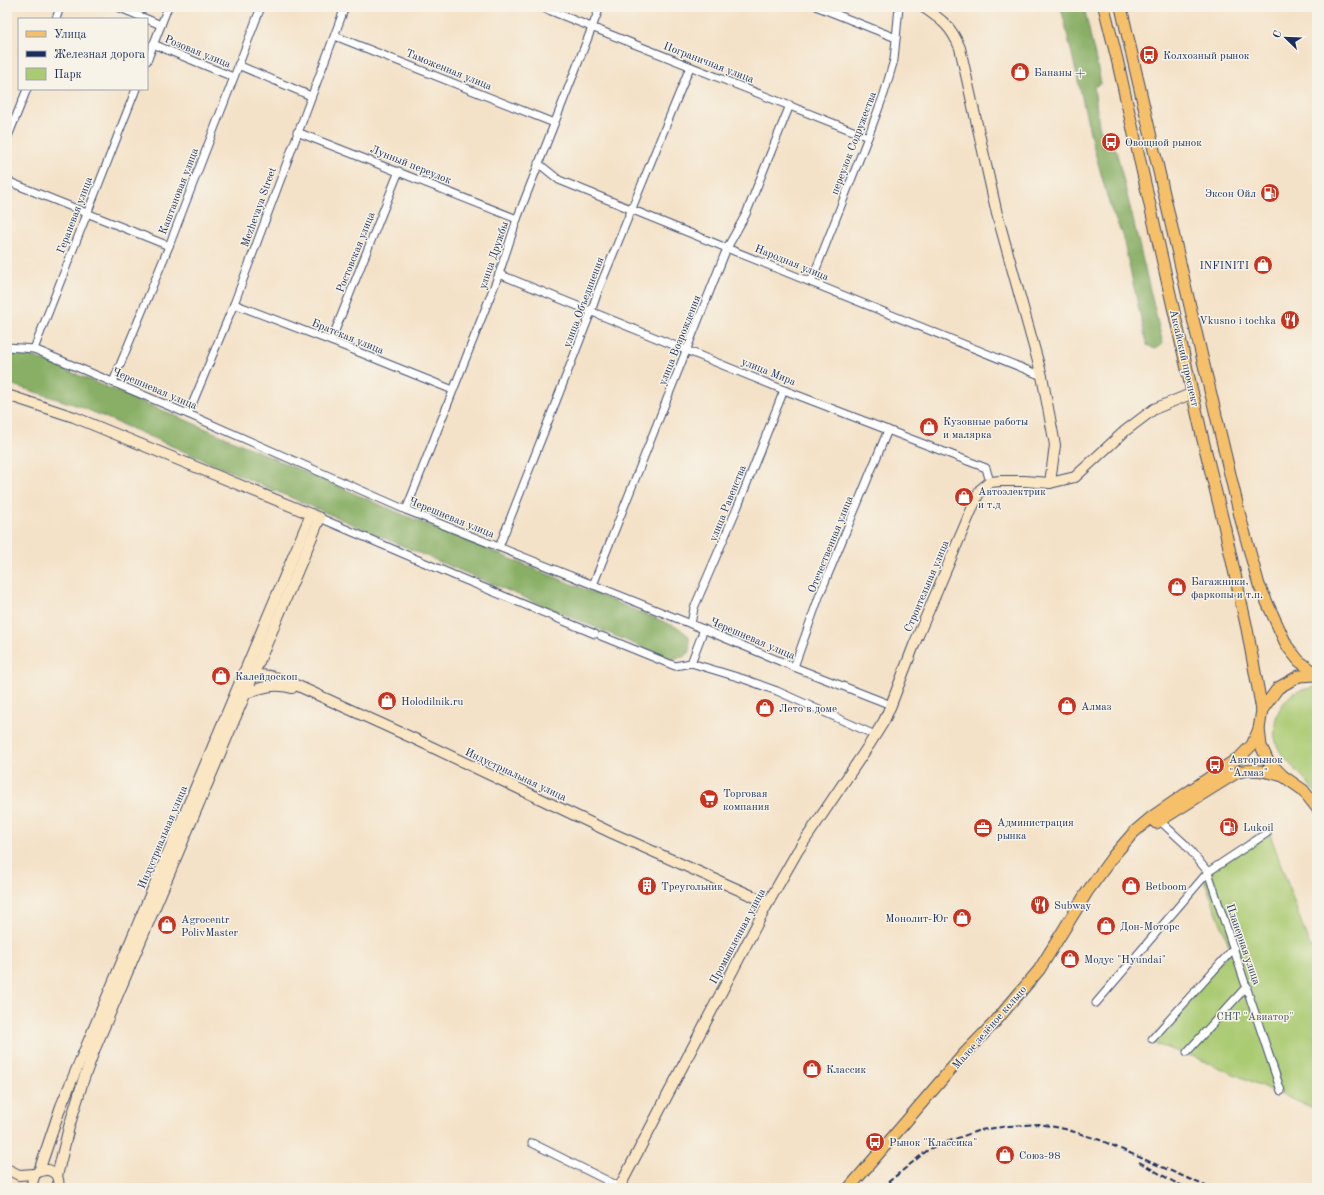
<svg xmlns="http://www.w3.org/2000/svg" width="1324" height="1195" font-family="'Old Standard TT',serif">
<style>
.green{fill:#abcb73;stroke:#637d68}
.forest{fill:#88af65;stroke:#526f62}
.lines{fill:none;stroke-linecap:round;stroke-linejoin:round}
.street-casing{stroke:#3c4a6e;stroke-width:9}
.secondary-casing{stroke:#3c4a6e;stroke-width:12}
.primary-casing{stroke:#3c4a6e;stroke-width:13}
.street{stroke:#fff;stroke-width:7}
.secondary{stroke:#fbe6c4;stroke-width:10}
.primary{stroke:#f6c06b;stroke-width:11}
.rail{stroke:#1b2f5e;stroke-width:2;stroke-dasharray:6 3;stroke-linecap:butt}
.labels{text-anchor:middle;stroke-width:3;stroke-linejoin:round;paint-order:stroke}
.street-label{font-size:11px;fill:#1b2f5e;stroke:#f7f3e8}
.poi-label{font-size:11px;fill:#1b2f5e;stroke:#f7f3e8;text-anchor:start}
.park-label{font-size:11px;fill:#3f5663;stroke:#f7f3e8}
</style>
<rect width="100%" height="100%" fill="#f7f3e8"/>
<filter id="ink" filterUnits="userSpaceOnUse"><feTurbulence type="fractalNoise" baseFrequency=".025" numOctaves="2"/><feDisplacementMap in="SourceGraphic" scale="8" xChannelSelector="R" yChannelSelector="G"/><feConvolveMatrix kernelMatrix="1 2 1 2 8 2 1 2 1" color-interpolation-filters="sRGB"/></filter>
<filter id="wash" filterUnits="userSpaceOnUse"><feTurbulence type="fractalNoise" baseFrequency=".012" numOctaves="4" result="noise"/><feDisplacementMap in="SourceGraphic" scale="16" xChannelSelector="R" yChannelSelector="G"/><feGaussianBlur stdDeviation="0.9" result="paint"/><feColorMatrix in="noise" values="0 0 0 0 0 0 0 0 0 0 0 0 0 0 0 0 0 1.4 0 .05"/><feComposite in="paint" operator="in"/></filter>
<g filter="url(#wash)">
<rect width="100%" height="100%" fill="#f4e2c8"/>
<g class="green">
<path d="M1314 687H1317V795C1311 787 1305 779 1298 772 1292 766 1285 760 1281 753 1269 735 1274 709 1291 695 1298 690 1306 689 1314 687Z"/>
<path d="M1268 828 1310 947 1317 944V1110L1197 1058 1149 1042 1231 950 1202 874Z"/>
</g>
<g class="forest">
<path d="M1061 7H1084L1101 83 1094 87 1099 126 1106 149H1116L1163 344 1155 349 1147 345 1122 234 1110 207 1092 141Z"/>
<path d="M7 351 35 357 188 421 404 515 679 628 689 636 690 652 683 657 670 659 433 559 79 406 7 383Z"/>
</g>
</g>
<g filter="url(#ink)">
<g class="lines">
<g class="street-casing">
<g id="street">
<path d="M118 7 161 25"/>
<path d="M541 7 868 137"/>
<path d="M818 7 896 38"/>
<path d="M56 19 60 7"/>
<path d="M335 36 554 123"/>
<path d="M153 44 233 77"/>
<path d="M147 61 168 7"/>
<path d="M238 65 311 96"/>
<path d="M297 132 517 219"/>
<path d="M7 139 27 89"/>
<path d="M538 163 559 180 1042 376"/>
<path d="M7 181 169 246"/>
<path d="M499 274 784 390 986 468 990 482"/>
<path d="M811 282 868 137 884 94 894 60 899 7"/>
<path d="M234 304 331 341 453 390"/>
<path d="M331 341 399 171"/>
<path d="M7 347 34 349 188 414 406 510 691 624 794 667 891 705"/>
<path d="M34 349 136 89"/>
<path d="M113 382 169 246 261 7"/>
<path d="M188 414 234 304 345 7"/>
<path d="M406 510 499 274 517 219 600 7"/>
<path d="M320 518 458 577 595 634"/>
<path d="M499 547 591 312 598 291 690 67"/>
<path d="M593 585 727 248 746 214 790 105"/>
<path d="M691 624 694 608 738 506 784 390"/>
<path d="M601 636 675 666 691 663 744 679 777 691 875 735"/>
<path d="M691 663 704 629"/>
<path d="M794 667 820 594 888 430"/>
<path d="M1160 821 1185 844 1208 872 1281 1091"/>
<path d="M1096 1003 1208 872 1267 833"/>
<path d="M1152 1039 1234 948"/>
<path d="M1187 1052 1247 986"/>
<path d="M532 1143 620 1187"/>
</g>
</g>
<g class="secondary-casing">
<g id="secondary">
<path d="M923 7C942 20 951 26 960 48L997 214 1042 376 1055 445 1050 483"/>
<path d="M7 395 74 417 320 518 94 1051 83 1081 69 1127 57 1176"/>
<path d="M248 678C261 672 274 677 287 681L417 740 612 833 768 903"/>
<path d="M245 694C261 687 275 683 292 688"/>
<path d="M7 1169 19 1175 35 1174"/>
<path d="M39 1171 61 1106 311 514"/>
<path d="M33 1188 32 1183 35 1174C48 1165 61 1172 58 1188"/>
<path d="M619 1188 768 903 797 852 869 745 884 721 891 705 914 645 980 490 990 482 1001 481H1024L1050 483 1075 477 1125 431 1154 409 1193 393"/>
</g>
</g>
<g class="primary-casing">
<g id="primary">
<path d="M1104 7 1117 59 1203 440 1224 525 1247 629 1262 710"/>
<path d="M1121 7 1193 319 1241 520 1259 585 1287 646 1299 661 1317 674"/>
<path d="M1317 675 1299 676 1278 688 1262 710 1259 729 1261 746 1268 761 1283 776 1303 790 1317 808"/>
<path d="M1156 823 1236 773C1251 767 1268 772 1283 776"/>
<path d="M849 1188 963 1055 995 1022 1039 970 1087 892 1114 855 1134 832 1153 816 1241 756 1252 745 1259 729"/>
</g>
</g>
<use href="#street" class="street"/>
<use href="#secondary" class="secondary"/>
<use href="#primary" class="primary"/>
<g class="rail">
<path d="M1139 1162 1174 1182 1187 1188"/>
<path d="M881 1188 929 1149 944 1143 980 1130 1009 1126 1040 1124 1065 1129 1100 1140 1210 1188"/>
</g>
</g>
</g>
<defs>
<g id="bus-disc" transform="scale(1)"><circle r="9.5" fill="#c8321e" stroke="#f7f3e8"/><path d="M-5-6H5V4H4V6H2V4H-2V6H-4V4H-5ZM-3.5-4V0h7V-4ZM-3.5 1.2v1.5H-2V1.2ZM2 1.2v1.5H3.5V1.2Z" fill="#fff"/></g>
<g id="shop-disc" transform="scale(1)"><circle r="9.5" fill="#c8321e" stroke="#f7f3e8"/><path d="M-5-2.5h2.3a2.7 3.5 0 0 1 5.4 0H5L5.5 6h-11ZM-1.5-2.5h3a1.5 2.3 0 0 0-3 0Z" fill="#fff"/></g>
<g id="fuel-disc" transform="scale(1)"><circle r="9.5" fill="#c8321e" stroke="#f7f3e8"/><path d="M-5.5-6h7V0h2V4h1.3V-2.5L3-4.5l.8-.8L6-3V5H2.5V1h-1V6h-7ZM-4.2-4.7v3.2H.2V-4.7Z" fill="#fff"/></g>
<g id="restaurant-disc" transform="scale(1)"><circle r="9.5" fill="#c8321e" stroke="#f7f3e8"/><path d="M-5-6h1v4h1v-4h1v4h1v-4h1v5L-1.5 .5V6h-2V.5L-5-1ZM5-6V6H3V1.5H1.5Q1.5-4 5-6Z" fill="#fff"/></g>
<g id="supermarket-disc" transform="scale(1)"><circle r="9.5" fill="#c8321e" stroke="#f7f3e8"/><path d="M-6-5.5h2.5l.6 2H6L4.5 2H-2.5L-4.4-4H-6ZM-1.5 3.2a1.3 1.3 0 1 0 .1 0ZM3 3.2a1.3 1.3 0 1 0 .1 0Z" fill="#fff"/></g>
<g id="office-disc" transform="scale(1)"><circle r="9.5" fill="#c8321e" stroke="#f7f3e8"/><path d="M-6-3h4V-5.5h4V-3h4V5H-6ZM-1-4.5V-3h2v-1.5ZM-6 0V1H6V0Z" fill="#fff"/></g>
<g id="building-disc" transform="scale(1)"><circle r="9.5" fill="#c8321e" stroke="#f7f3e8"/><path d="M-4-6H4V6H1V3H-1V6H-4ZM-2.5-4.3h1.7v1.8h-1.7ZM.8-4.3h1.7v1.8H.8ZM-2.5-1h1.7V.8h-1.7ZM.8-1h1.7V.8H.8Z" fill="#fff"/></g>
</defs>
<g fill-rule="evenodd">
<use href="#bus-disc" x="1149" y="55"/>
<use href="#shop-disc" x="1020" y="72"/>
<use href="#bus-disc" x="1111" y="142"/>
<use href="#fuel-disc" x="1270" y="193"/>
<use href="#shop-disc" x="1263" y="265"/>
<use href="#restaurant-disc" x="1290" y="320"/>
<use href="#shop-disc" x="929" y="427"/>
<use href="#shop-disc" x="964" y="497"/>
<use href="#shop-disc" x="1177" y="587"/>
<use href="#shop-disc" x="221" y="676"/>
<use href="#shop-disc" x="387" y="701"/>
<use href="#shop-disc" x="1067" y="706"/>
<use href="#shop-disc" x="765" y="708"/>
<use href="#bus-disc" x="1215" y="765"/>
<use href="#supermarket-disc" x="709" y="799"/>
<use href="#fuel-disc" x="1229" y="827"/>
<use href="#office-disc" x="983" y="828"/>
<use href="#building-disc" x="647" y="886"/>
<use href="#shop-disc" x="1131" y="886"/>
<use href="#restaurant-disc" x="1040" y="905"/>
<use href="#shop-disc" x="962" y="918"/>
<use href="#shop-disc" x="167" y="925"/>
<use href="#shop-disc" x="1106" y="926"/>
<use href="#shop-disc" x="1070" y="959"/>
<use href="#shop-disc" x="812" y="1069"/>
<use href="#bus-disc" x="875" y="1142"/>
<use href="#shop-disc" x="1005" y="1155"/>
</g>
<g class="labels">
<g class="street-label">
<text transform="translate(198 51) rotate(22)" y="4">Розовая улица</text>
<text transform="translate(709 62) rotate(21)" y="4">Пограничная улица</text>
<text transform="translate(449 69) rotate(22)" y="4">Таможенная улица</text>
<text transform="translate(853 143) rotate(-69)" y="4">переулок Содружества</text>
<text transform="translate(411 164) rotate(22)" y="4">Лунный переулок</text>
<text transform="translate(178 191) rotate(-69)" y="4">Каштановая улица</text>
<text transform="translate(258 207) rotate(-70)" y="4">Mezhevaya Street</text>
<text transform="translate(74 215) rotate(-69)" y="4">Гераневая улица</text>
<text transform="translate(355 252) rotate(-68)" y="4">Ростовская улица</text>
<text transform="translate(493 255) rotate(-71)" y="4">улица Дружбы</text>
<text transform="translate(792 262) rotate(22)" y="4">Народная улица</text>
<text transform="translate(583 302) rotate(-69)" y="4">улица Объединения</text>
<text transform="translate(348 336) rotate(22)" y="4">Братская улица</text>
<text transform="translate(679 340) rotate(-68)" y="4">улица Возрождения</text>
<text transform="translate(1185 358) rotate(77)" y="4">Аксайский проспект</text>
<text transform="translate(769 371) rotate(22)" y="4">улица Мира</text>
<text transform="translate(155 388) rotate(23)" y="4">Черешневая улица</text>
<text transform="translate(727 503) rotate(-68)" y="4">улица Равенства</text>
<text transform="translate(452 517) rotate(22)" y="4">Черешневая улица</text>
<text transform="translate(830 544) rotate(-68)" y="4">Отечественная улица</text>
<text transform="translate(926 586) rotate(-67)" y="4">Строительная улица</text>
<text transform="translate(753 638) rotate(23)" y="4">Черешневая улица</text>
<text transform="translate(516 774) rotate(25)" y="4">Индустриальная улица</text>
<text transform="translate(162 837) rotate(-67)" y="4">Индустриальная улица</text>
<text transform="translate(737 936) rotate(-62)" y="4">Промышленная улица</text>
<text transform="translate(1244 944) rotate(71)" y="4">Планерная улица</text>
<text transform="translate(989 1027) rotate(-49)" y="4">Малое зелёное кольцо</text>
</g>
<g class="poi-label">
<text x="1163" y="59">Колхозный рынок</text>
<text x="1034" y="76">Бананы +</text>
<text x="1125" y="146">Овощной рынок</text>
<text x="1256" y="197" text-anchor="end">Эксон Ойл</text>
<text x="1249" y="269" text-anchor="end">INFINITI</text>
<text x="1276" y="324" text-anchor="end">Vkusno i tochka</text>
<text x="943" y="425">Кузовные работы<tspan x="943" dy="13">и малярка</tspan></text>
<text x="978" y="495">Автоэлектрик<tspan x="978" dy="13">и т.д</tspan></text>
<text x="1191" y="585">Багажники,<tspan x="1191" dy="13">фаркопы и т.п.</tspan></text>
<text x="235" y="680">Калейдоскоп</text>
<text x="401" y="705">Holodilnik.ru</text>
<text x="1081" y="710">Алмаз</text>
<text x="779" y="712">Лето в доме</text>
<text x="1229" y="763">Авторынок<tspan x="1229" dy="13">"Алмаз"</tspan></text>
<text x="723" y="797">Торговая<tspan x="723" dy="13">компания</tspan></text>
<text x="997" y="826">Администрация<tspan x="997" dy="13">рынка</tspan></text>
<text x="1243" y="831">Lukoil</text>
<text x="661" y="890">Треугольник</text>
<text x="1145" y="890">Betboom</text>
<text x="1054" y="909">Subway</text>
<text x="948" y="922" text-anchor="end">Монолит-Юг</text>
<text x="181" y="923">Agrocentr<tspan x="181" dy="13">PolivMaster</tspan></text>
<text x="1120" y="930">Дон-Моторс</text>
<text x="1084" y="963">Модус "Hyundai"</text>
<text x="826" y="1073">Классик</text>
<text x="889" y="1146">Рынок "Классика"</text>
<text x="1019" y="1159">Союз-98</text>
</g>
<g class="park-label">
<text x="1255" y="1020">СНТ "Авиатор"</text>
</g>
</g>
<rect width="1324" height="1195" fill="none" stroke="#f7f3e8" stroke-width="24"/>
<rect x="18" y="18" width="130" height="72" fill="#f7f3e8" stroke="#9fa5b1"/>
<rect x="26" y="31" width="20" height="6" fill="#f6c06b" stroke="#9fa5b1"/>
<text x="54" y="38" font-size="12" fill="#1b2f5e">Улица</text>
<rect x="26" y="51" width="20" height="6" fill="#1b2f5e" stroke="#9fa5b1"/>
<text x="54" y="58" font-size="12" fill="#1b2f5e">Железная дорога</text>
<rect x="26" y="68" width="20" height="12" fill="#abcb73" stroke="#9fa5b1"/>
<text x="54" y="78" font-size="12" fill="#1b2f5e">Парк</text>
<g transform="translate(1286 38) rotate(293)" stroke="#f7f3e8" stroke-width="3" paint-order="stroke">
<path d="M0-3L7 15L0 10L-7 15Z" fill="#1b2f5e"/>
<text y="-6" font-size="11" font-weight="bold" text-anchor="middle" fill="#1b2f5e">С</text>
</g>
</svg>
